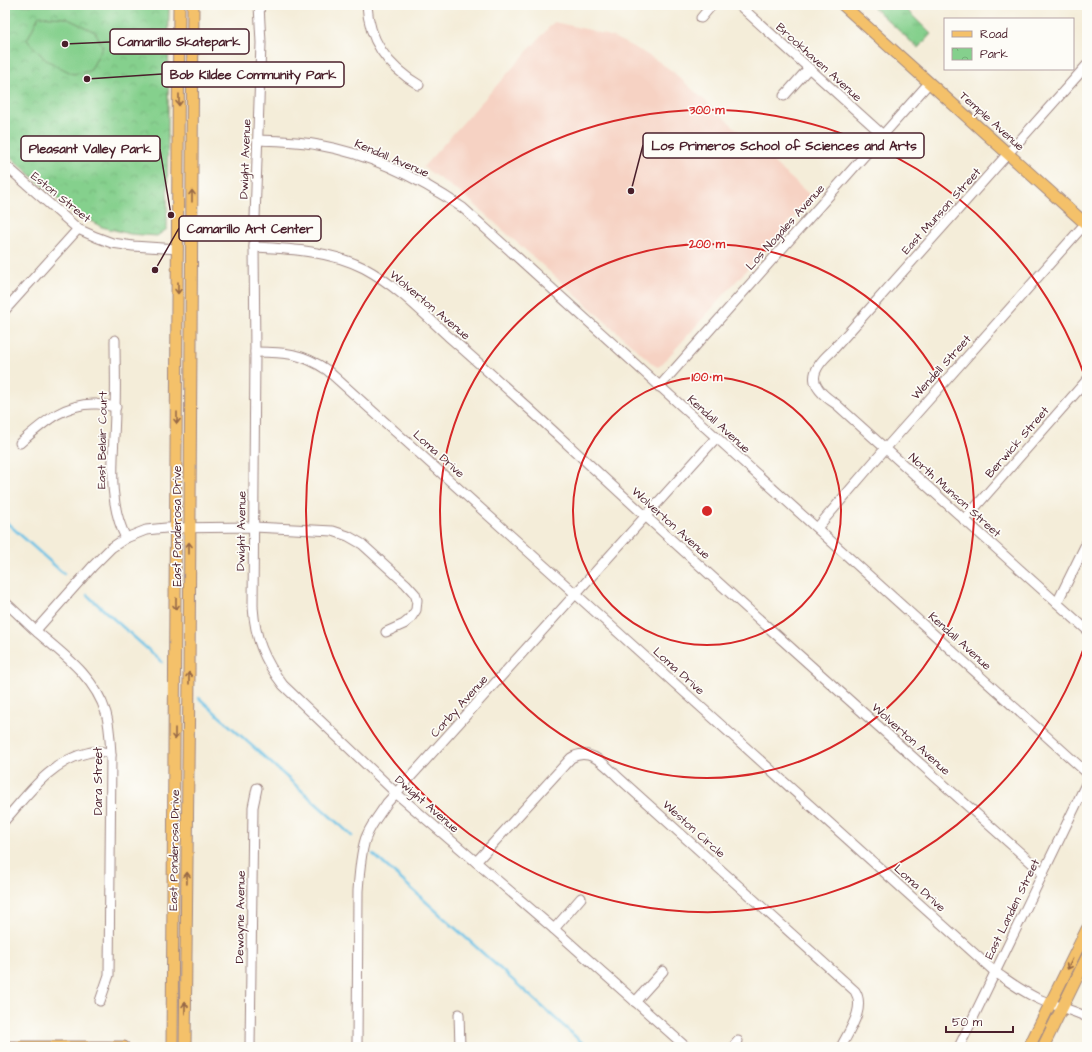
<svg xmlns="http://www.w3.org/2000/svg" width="1092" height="1052" font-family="'Architects Daughter',sans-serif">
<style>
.built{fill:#f6d2c3}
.grass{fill:url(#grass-tufts);stroke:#68785c}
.park{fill:url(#park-crowns);stroke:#68785c}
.pitch{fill:#85d08d;stroke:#68785c}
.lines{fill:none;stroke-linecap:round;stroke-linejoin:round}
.stream{stroke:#69c1e6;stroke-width:2.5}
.minor-casing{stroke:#9f8682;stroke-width:11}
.major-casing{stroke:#9f8682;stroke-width:13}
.minor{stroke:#fff;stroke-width:9}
.major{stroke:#f4c16a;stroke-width:11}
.oneway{stroke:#966847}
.ring{fill:none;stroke:#d62828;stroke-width:2}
.labels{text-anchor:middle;stroke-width:3.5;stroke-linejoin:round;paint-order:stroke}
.street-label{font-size:12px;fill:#4a1f2b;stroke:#fdfcf7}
.centre{fill:#d62828;stroke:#fdfcf7;stroke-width:2}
.ring-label{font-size:12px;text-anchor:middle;font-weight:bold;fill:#d62828;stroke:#fdfcf7;stroke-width:3.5;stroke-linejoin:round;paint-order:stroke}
.leader{fill:none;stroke:#4a1f2b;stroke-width:1.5}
.callout-dot{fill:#4a1f2b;stroke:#fdfcf7;stroke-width:1.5}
.callout{fill:#fdfcf7;stroke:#4a1f2b;stroke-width:1.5}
.callout-label{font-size:13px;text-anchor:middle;font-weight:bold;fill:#4a1f2b}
</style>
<defs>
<pattern id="grass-tufts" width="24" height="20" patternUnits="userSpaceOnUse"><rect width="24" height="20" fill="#85d08d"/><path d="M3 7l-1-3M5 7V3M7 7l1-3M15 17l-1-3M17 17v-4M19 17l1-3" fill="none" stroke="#74b27a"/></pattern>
<pattern id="park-crowns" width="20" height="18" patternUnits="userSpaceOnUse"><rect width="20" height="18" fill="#85d08d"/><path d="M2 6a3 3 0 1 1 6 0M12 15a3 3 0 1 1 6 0" fill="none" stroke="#74b27a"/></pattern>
</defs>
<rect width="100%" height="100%" fill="#fdfcf7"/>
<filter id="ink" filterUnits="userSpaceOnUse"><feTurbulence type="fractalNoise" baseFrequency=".025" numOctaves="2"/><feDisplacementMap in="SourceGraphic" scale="8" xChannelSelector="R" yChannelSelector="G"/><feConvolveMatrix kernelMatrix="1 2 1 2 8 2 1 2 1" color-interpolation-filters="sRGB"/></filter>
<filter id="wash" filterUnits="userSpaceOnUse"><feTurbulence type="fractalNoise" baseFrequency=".012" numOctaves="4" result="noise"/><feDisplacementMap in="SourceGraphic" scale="16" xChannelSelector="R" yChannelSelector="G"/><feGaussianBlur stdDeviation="0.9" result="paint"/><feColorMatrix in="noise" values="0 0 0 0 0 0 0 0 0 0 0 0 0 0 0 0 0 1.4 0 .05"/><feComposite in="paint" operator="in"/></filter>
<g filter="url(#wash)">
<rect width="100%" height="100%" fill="#f4edd9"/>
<path class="built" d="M554 22 590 30 613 37 639 50 658 61 672 71 812 197 661 365 658 367 654 365 466 197 423 167Z"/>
<path class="grass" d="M871 5H905L904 7 931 34 918 48Z"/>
<path class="park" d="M5 5H169L167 229 157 236 130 234 102 227 70 210 5 152Z"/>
<path class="pitch" d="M39 16 66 18 95 32 103 47 90 71 73 74 46 60 27 40Z"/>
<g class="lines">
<g class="stream">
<path d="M5 521 64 574"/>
<path d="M87 595 162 662"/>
<path d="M199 698 352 836"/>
<path d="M373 854 587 1047"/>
</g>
</g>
</g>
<g filter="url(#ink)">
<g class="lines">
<g class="minor-casing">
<g id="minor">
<path d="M259 5 261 43 254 247 255 352 253 607C255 638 264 660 283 685L397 794 554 929 686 1047"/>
<path d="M367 5C369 42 388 67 419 85"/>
<path d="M739 5 883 135"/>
<path d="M701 18 712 5"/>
<path d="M1087 65 832 351C808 372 808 386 836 404L1087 630"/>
<path d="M784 96 808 69"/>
<path d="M258 140C278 141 299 141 318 145 371 154 419 178 463 208L1087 773"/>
<path d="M5 165 78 229 96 237 112 243 133 246 178 249"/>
<path d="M254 247C291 249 331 251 364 268 396 285 422 312 448 336 501 382 552 430 604 478 748 611 896 742 1043 873"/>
<path d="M5 310 78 229"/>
<path d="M115 340C115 362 116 385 115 408 115 451 105 497 126 538"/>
<path d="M255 352C285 352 302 353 327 370L995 972C1010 982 1024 993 1041 1000 1056 1006 1072 1010 1087 1017"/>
<path d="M659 387 929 83"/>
<path d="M20 443C42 424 65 402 97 404 103 404 109 406 116 407"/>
<path d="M964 520 1087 380"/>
<path d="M817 528 885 449 1085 224"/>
<path d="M5 602C16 612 26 622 37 632 64 655 95 677 106 713 110 727 110 741 111 755L109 975 100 1001"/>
<path d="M1057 603 1087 542"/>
<path d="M36 630 93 566 111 548 126 538 146 530 166 528 254 527 333 531 348 536 362 544 406 584 415 594 417 600 416 610 410 619 404 624 386 632"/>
<path d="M5 820C28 794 51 761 87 753 96 751 103 750 111 755"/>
<path d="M476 862 571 758C590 746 606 766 619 778L855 991C866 1008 849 1031 841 1047"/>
<path d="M554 929 581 898"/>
<path d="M635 1002 663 971"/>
<path d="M459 1014 460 1047"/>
<path d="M250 1047 253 807 257 788"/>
<path d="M357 1047 358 891C359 877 361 847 367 835 372 823 380 814 387 803L716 438"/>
<path d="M733 1047 738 1041"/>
<path d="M959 1047 1087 782"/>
</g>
</g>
<g class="major-casing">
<g id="major">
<path d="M843 5 1087 225"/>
<path d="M5 1047H124"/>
<path d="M172 1047 179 5"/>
<path d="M185 1047 189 677 193 5"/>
<path d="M1029 1047 1087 929"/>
<path d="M1043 1047 1087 957"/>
</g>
</g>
<use href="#minor" class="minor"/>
<use href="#major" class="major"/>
</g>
<defs><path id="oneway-shaft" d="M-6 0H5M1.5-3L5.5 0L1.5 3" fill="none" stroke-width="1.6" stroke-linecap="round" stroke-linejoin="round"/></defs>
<g class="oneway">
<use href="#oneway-shaft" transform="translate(179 100) rotate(90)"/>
<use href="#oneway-shaft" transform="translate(192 196) rotate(-90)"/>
<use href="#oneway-shaft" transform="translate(178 288) rotate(90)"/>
<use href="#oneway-shaft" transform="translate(177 418) rotate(90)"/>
<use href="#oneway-shaft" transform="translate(189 548) rotate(-90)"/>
<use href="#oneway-shaft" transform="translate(176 604) rotate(90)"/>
<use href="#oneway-shaft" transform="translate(189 678) rotate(-90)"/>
<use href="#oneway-shaft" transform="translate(175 734) rotate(90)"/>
<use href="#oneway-shaft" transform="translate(187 878) rotate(-89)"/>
<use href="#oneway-shaft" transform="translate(1070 964) rotate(116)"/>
<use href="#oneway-shaft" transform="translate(185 1008) rotate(-89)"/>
</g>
</g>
<g class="ring">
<circle cx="707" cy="511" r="134"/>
<circle cx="707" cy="511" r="267"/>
<path d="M1086 642A401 401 0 1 1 1086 380"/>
</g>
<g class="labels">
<g class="street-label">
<text transform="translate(819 62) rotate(42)" y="4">Brookhaven Avenue</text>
<text transform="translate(992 121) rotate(42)" y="4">Temple Avenue</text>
<text transform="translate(392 158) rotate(23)" y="4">Kendall Avenue</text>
<text transform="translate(245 159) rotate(-88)" y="4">Dwight Avenue</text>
<text transform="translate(61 197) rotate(39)" y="4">Eston Street</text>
<text transform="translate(941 211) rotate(-48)" y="4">East Munson Street</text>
<text transform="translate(785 227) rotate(-48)" y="4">Los Nogales Avenue</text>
<text transform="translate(430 305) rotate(40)" y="4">Wolverton Avenue</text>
<text transform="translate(941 367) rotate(-48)" y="4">Wendell Street</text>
<text transform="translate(719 424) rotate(42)" y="4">Kendall Avenue</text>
<text transform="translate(102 440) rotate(-89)" y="4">East Belair Court</text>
<text transform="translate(1017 442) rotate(-49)" y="4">Berwick Street</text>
<text transform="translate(439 454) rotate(42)" y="4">Loma Drive</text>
<text transform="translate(955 495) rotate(42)" y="4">North Munson Street</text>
<text transform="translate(671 523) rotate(42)" y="4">Wolverton Avenue</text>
<text transform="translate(177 526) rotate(-90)" y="4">East Ponderosa Drive</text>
<text transform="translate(241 531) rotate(-89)" y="4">Dwight Avenue</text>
<text transform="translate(960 641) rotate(42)" y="4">Kendall Avenue</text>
<text transform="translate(679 671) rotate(42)" y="4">Loma Drive</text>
<text transform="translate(459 706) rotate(-48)" y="4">Corby Avenue</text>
<text transform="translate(911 739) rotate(42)" y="4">Wolverton Avenue</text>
<text transform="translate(98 781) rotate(-90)" y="4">Dara Street</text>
<text transform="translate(427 804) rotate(41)" y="4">Dwight Avenue</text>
<text transform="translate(694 829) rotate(42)" y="4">Weston Circle</text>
<text transform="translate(174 850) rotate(-89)" y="4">East Ponderosa Drive</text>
<text transform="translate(920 888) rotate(42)" y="4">Loma Drive</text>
<text transform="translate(1012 909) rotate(-64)" y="4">East Landen Street</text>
<text transform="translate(240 917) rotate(-89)" y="4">Dewayne Avenue</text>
</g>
</g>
<circle cx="707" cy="511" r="6" class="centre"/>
<g class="ring-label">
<text x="707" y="114">300 m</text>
<text x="707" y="248">200 m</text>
<text x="707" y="381">100 m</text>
</g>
<path class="leader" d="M65 44L110 42M87 79L162 74M631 191L643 145M171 215L160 149M155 270L179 228"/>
<g class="callout-dot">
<circle cx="65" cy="44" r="4"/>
<circle cx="87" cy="79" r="4"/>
<circle cx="631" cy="191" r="4"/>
<circle cx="171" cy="215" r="4"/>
<circle cx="155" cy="270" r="4"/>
</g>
<g class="callout">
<rect x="110" y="29" width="139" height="25" rx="4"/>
<rect x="162" y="62" width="182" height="25" rx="4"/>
<rect x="643" y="133" width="281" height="25" rx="4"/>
<rect x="21" y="136" width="139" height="25" rx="4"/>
<rect x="179" y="216" width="142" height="25" rx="4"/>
</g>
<g class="callout-label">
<text x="179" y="46">Camarillo Skatepark</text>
<text x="253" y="79">Bob Kildee Community Park</text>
<text x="784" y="150">Los Primeros School of Sciences and Arts</text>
<text x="90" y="153">Pleasant Valley Park</text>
<text x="250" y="233">Camarillo Art Center</text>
</g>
<rect width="1092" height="1052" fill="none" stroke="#fdfcf7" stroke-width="20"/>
<rect x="944" y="18" width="130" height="52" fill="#fdfcf7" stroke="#b5a4a5"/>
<rect x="952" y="31" width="20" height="6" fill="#f4c16a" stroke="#b5a4a5"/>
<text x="980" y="38" font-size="12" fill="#4a1f2b">Road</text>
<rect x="952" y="48" width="20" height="12" fill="url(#park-crowns)" stroke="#b5a4a5"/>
<text x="980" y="58" font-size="12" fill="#4a1f2b">Park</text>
<path d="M946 1026v6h67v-6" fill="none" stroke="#4a1f2b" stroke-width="2"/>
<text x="952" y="1026" font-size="12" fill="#4a1f2b" stroke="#fdfcf7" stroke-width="3" paint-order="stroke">50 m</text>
</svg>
